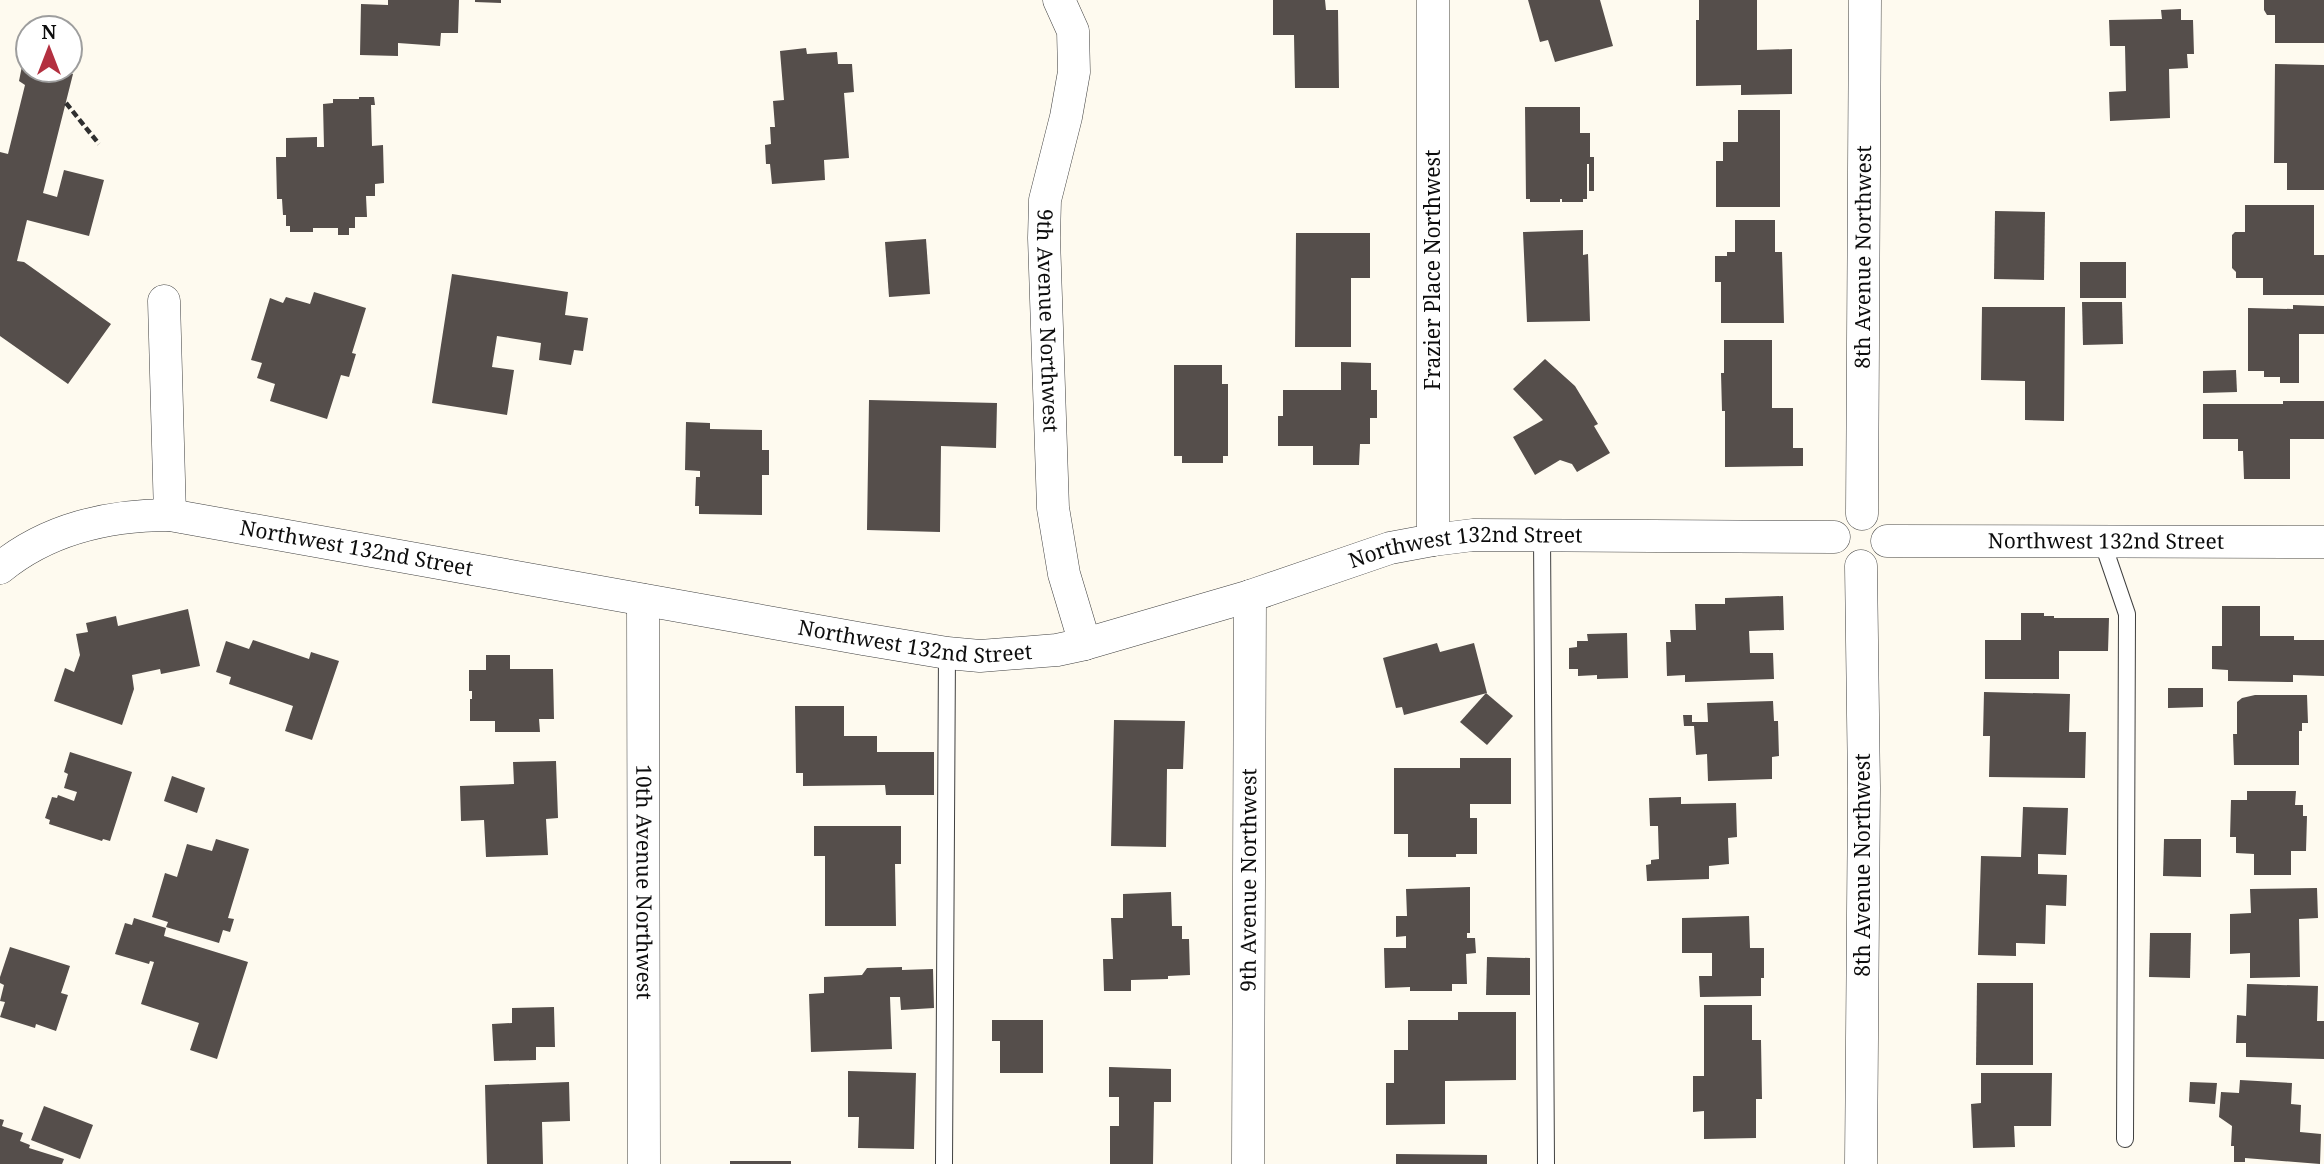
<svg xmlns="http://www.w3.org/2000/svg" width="2324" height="1164" font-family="'Noto Serif',serif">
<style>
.building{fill:#554e4b}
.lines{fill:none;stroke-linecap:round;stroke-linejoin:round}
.service-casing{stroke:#404040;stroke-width:18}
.minor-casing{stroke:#404040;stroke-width:33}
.path{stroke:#2f2f2f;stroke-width:4.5;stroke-dasharray:7 3.5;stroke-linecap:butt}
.service{stroke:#fff;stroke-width:16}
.minor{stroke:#fff;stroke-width:32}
.labels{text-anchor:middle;stroke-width:7;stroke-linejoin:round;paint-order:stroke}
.street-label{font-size:21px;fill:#0d0d0d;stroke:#fff}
</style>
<rect width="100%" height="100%" fill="#fefaef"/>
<g class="building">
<path d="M388 0H459L458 33H441L440 46 398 43V56L360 55 361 4 388 5Z"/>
<path d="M475 0H501V3L475 2Z"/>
<path d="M1273 0H1325L1326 10H1338L1339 88H1295L1294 35H1273Z"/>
<path d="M1528 0H1600L1613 46 1555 62 1548 40 1540 42Z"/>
<path d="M1699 0H1757V50L1792 49V94L1741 95V85L1696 86V20H1699Z"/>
<path d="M2264 0H2324V43H2275V15H2267L2264 10Z"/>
<path d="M2181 9V20H2193L2194 54H2187L2188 68 2169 69 2170 118 2110 121 2109 92 2126 91 2125 46H2110L2109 20 2162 19 2161 10Z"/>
<path d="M806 48 807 54 837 52 838 64H852L854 92 844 93 849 158 824 160 825 180 772 184 770 164H766L765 145 771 144 770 127H775L773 101 784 100 780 51Z"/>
<path d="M23 61 28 62V70H59L73 74 43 193 57 197 64 170 104 180 89 236 27 220 17 261 24 262 111 324 68 384 0 336V152L8 154 25 85 19 81Z"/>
<path d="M2275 64 2324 65V190H2287V163H2274Z"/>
<path d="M359 97H374L375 105H371L372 146 383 145 384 183 375 184V196H366L367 217H355V228H349V235H338V228H313V232H290V226H286V215H283L282 199H277L276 157H286V138L317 137V147H324L323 104 333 103V99H359Z"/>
<path d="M1525 107H1580V133H1590V157H1594V191H1589V164H1587V199H1583V202H1562V199H1560V202H1530V199H1526Z"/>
<path d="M1738 110H1780V207H1716V161H1723V142H1738Z"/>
<path d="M2245 205H2314V255H2324V295H2263V278H2236V272L2232 268V235L2235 232H2245Z"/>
<path d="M1995 211 2045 212 2044 280 1994 279Z"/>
<path d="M1735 220H1775V252H1782L1784 323H1721V282H1715V256H1727V252H1735Z"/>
<path d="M1583 230V255L1588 254 1590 321 1527 322 1523 232Z"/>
<path d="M1296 233H1370V278H1351V347H1295Z"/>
<path d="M926 239 930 294 889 297 885 242Z"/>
<rect x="2080" y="262" width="46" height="36"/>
<path d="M452 274 568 292 565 315 588 318 583 351 574 350 571 365 539 360 541 343 497 336 492 367 514 370 507 415 432 403Z"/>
<path d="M314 292 366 308 352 353 356 354 349 377 341 375 327 419 270 401 275 384 257 378 262 363 251 360 270 298 283 303 286 297 310 304Z"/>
<path d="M2082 302H2122L2123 344 2083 345Z"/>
<path d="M2293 305 2324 306V334H2299V383H2280V377H2264V371H2248V308L2293 309Z"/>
<path d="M1982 307H2065L2064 421 2025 420V381L1981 380Z"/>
<path d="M1724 340H1772V408H1793V448H1803V466L1725 467V411H1722L1721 373H1724Z"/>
<path d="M1545 359 1575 386 1598 424 1594 426 1610 453 1577 472 1572 464 1560 460 1535 475 1513 437 1543 420 1513 389Z"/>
<path d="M1341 362 1371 363V390H1377V418H1370V444H1360L1359 465H1313V446H1278V416H1283V390H1341Z"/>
<path d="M1174 365H1222V384H1228V456H1223V463H1182V456H1174Z"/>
<path d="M2236 370 2237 392 2203 393V371Z"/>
<path d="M869 400 997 403 996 448 941 446 940 532 867 530Z"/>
<path d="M2283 401H2324V439H2290V479H2244L2243 451H2238V439H2203V404H2283Z"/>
<path d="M686 422 710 423V429L762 430V450H769V475H762V515L699 514V506H695L696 477H700V471L685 470Z"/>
<path d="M1783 596 1784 630 1749 631 1750 653H1773L1774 679 1685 682V675L1667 676 1666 642H1671L1670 630H1696L1695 604H1725V598Z"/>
<path d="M2222 606H2260V636H2294V640H2324V676L2293 675V682L2228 681V670L2212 669V646H2222Z"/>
<path d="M188 609 200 666 161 674 160 669 132 675 134 689 122 725 54 701 65 668 74 672 80 655 76 634 88 632 86 623 116 616 118 626Z"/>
<path d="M2021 613H2044V616H2054V618H2109L2108 651H2059V679H1985V640H2021Z"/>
<path d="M1627 633 1628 678 1597 679V675L1578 676V669H1569V648L1577 647V641H1588L1587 634Z"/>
<path d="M253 640 309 659 311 652 339 661 312 740 285 731 293 706 229 684 231 677 216 672 226 641 249 649Z"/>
<path d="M1437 643 1440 652 1474 643 1487 693 1404 715 1402 707 1396 708 1383 658Z"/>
<path d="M486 655H510V669H553L554 719H539L540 732H495V721H470V699H472V691H469V670H486Z"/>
<path d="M2168 688H2203V707L2168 708Z"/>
<path d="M1984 692 2070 694 2069 732H2086L2085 778 1989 777 1990 736H1983Z"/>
<path d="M1486 693 1513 716 1487 745 1460 722Z"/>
<path d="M2255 695H2307L2308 723H2302V731H2299V765H2234L2233 734H2237V702L2242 698Z"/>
<path d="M1773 701 1774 721H1778L1779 756 1772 757V779L1708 781 1707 754 1696 755 1694 726H1684L1683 715H1692V722H1708L1707 703Z"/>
<path d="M795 706H844V736H877V752H934V795H886L885 785 803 786V773H796Z"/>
<path d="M1114 720 1185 721 1183 769H1167L1166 847 1111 846Z"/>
<path d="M70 752 132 772 110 841 103 839 102 841 49 824 50 820 45 818 52 797 57 798 58 795 74 801 77 792 64 788 68 774 64 772Z"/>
<path d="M1460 758H1511V804H1470V818H1477V854H1456V857H1408V834H1394V768H1460Z"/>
<path d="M556 761 558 818 546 819 548 855 486 857 484 820 461 821 460 786 514 784 513 762Z"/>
<path d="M172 776 205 788 197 813 164 801Z"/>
<path d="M2247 791H2296L2295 805H2303V816H2307L2306 851H2291V875H2254V854L2236 853V837H2230L2231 800H2247Z"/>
<path d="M1681 797V804L1736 803 1737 837 1728 838 1729 864 1709 866V879L1647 881 1646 865 1651 864V860L1659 859 1658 826H1650L1649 798Z"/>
<path d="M2023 807 2068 808 2066 855 2038 854V874L2067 875 2066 906 2046 905 2045 944 2016 943V956L1978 955 1981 856 2021 857Z"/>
<path d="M814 826H901V864H895L896 926H825V856H814Z"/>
<path d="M216 839 249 849 228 918 234 919 230 932 223 930 219 943 166 927 168 922 152 917 165 873 177 877 187 844 212 851Z"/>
<path d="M2164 839H2201V877L2163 876Z"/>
<path d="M1470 887V933H1467V938H1475L1476 953 1466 954 1467 984H1452V991H1410V987L1385 988 1384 948H1406V936L1396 937V916H1407L1406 889Z"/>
<path d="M2317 888 2318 918 2299 919 2300 977 2250 978V953L2230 954V914L2251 913 2250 889Z"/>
<path d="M1171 892 1172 926H1182V939H1189L1190 975 1168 976V979L1131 980V991H1104L1103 959H1113L1111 918H1123V894Z"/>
<path d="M1749 916 1750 948H1764V978H1761V996L1700 997 1699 976H1712V953H1682V918Z"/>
<path d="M134 918 166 928 164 936 248 962 217 1059 190 1050 199 1023 141 1004 154 962 150 961 149 964 115 954 125 923 132 925Z"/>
<path d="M2150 933H2191L2190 978 2149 977Z"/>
<path d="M10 947 70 966 61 993 68 995 56 1031 36 1024 35 1028 0 1017 5 1002 0 1001 4 985 0 983V977Z"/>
<path d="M1487 957 1530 958V995H1486Z"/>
<path d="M902 967V970L933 969 934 1008 901 1010 900 997H890L892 1049 811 1052 809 994 824 993V977L862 975 867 968Z"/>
<path d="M1977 983H2033V1065H1976Z"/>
<path d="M2247 984 2318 986 2317 1021H2324V1059L2246 1057V1043H2236L2237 1015 2246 1016Z"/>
<path d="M1704 1005H1752V1040H1761L1762 1099H1756V1138L1704 1139V1111L1693 1112V1076H1704Z"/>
<path d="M554 1007 555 1047H536V1060L494 1061 492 1024 512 1023V1008Z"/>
<path d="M1458 1012H1516V1080L1445 1081V1124L1386 1125V1083H1394V1050H1408V1020H1458Z"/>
<path d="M992 1020H1043V1073H1000V1041H992Z"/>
<path d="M1109 1067 1171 1069V1102H1154L1153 1164H1110V1126H1119V1097H1109Z"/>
<path d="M848 1071 916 1073 914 1149 858 1148 859 1117H848Z"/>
<path d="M1981 1073H2052L2051 1126H2014L2015 1147 1973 1148 1971 1104 1981 1103Z"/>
<path d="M2240 1080 2292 1083 2291 1104 2301 1105 2300 1132 2321 1134 2320 1164 2245 1158V1162H2234V1146H2231L2232 1126 2219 1117 2221 1092 2239 1093Z"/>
<path d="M569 1082 570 1121 542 1122 543 1164H487L485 1085Z"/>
<path d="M2190 1082 2217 1083 2215 1104 2189 1102Z"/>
<path d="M44 1106 93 1125 80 1159 31 1140Z"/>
<path d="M0 1119 4 1120 2 1126 23 1133 20 1141 30 1145 29 1148 64 1159 62 1164H0Z"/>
<path d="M1396 1154 1487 1155V1164H1396Z"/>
<rect x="730" y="1161" width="61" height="3"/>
</g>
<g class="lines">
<g class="service-casing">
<g id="service">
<path d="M1542 535 1546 1164"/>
<path d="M2102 541 2127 614 2125 1139"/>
<path d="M944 1164 947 653"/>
</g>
</g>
<g class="minor-casing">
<g id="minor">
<path id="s1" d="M1059 0 1073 31 1074 72 1066 117 1045 200 1044 238 1053 508 1064 574 1085 644"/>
<path d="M164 301 170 515"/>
<path id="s2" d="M1862 514 1865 0"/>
<path d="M1433 540V0"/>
<path id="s3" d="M1887 541 2324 542"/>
<path d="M1861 566 1864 788 1861 1164"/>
<path id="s4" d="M0 568C49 528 108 515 170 515L863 639 947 653 980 656 1057 650 1085 644 1250 596 1390 548 1433 540 1473 535 1834 537"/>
<path id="s5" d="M643 600 644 1164"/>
<path id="s6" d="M1248 1164 1250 596"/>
</g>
</g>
<path class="path" d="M66 103 99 144"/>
<use href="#service" class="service"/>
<use href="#minor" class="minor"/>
</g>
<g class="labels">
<g class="street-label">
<text dy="7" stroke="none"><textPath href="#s2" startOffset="257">8th Avenue Northwest</textPath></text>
<text transform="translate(1433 270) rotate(-90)" y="7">Frazier Place Northwest</text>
<text dy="7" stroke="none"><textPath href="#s1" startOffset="327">9th Avenue Northwest</textPath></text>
<text dy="7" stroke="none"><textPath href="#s3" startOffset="219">Northwest 132nd Street</textPath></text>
<text dy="7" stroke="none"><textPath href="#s4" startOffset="371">Northwest 132nd Street</textPath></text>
<text dy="7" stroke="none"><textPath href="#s4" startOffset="1505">Northwest 132nd Street</textPath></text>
<text dy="7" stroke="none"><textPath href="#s4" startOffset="938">Northwest 132nd Street</textPath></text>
<text transform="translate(1863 865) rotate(-90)" y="7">8th Avenue Northwest</text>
<text dy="7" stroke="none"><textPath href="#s6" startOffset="284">9th Avenue Northwest</textPath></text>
<text dy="7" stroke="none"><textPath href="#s5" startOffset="282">10th Avenue Northwest</textPath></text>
</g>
</g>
<g transform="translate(49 49)"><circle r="33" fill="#ffffff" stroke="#9e9e9e" stroke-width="2"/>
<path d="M0-5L12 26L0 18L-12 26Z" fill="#b33040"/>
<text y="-10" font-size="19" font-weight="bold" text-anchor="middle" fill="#0d0d0d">N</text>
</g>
</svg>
